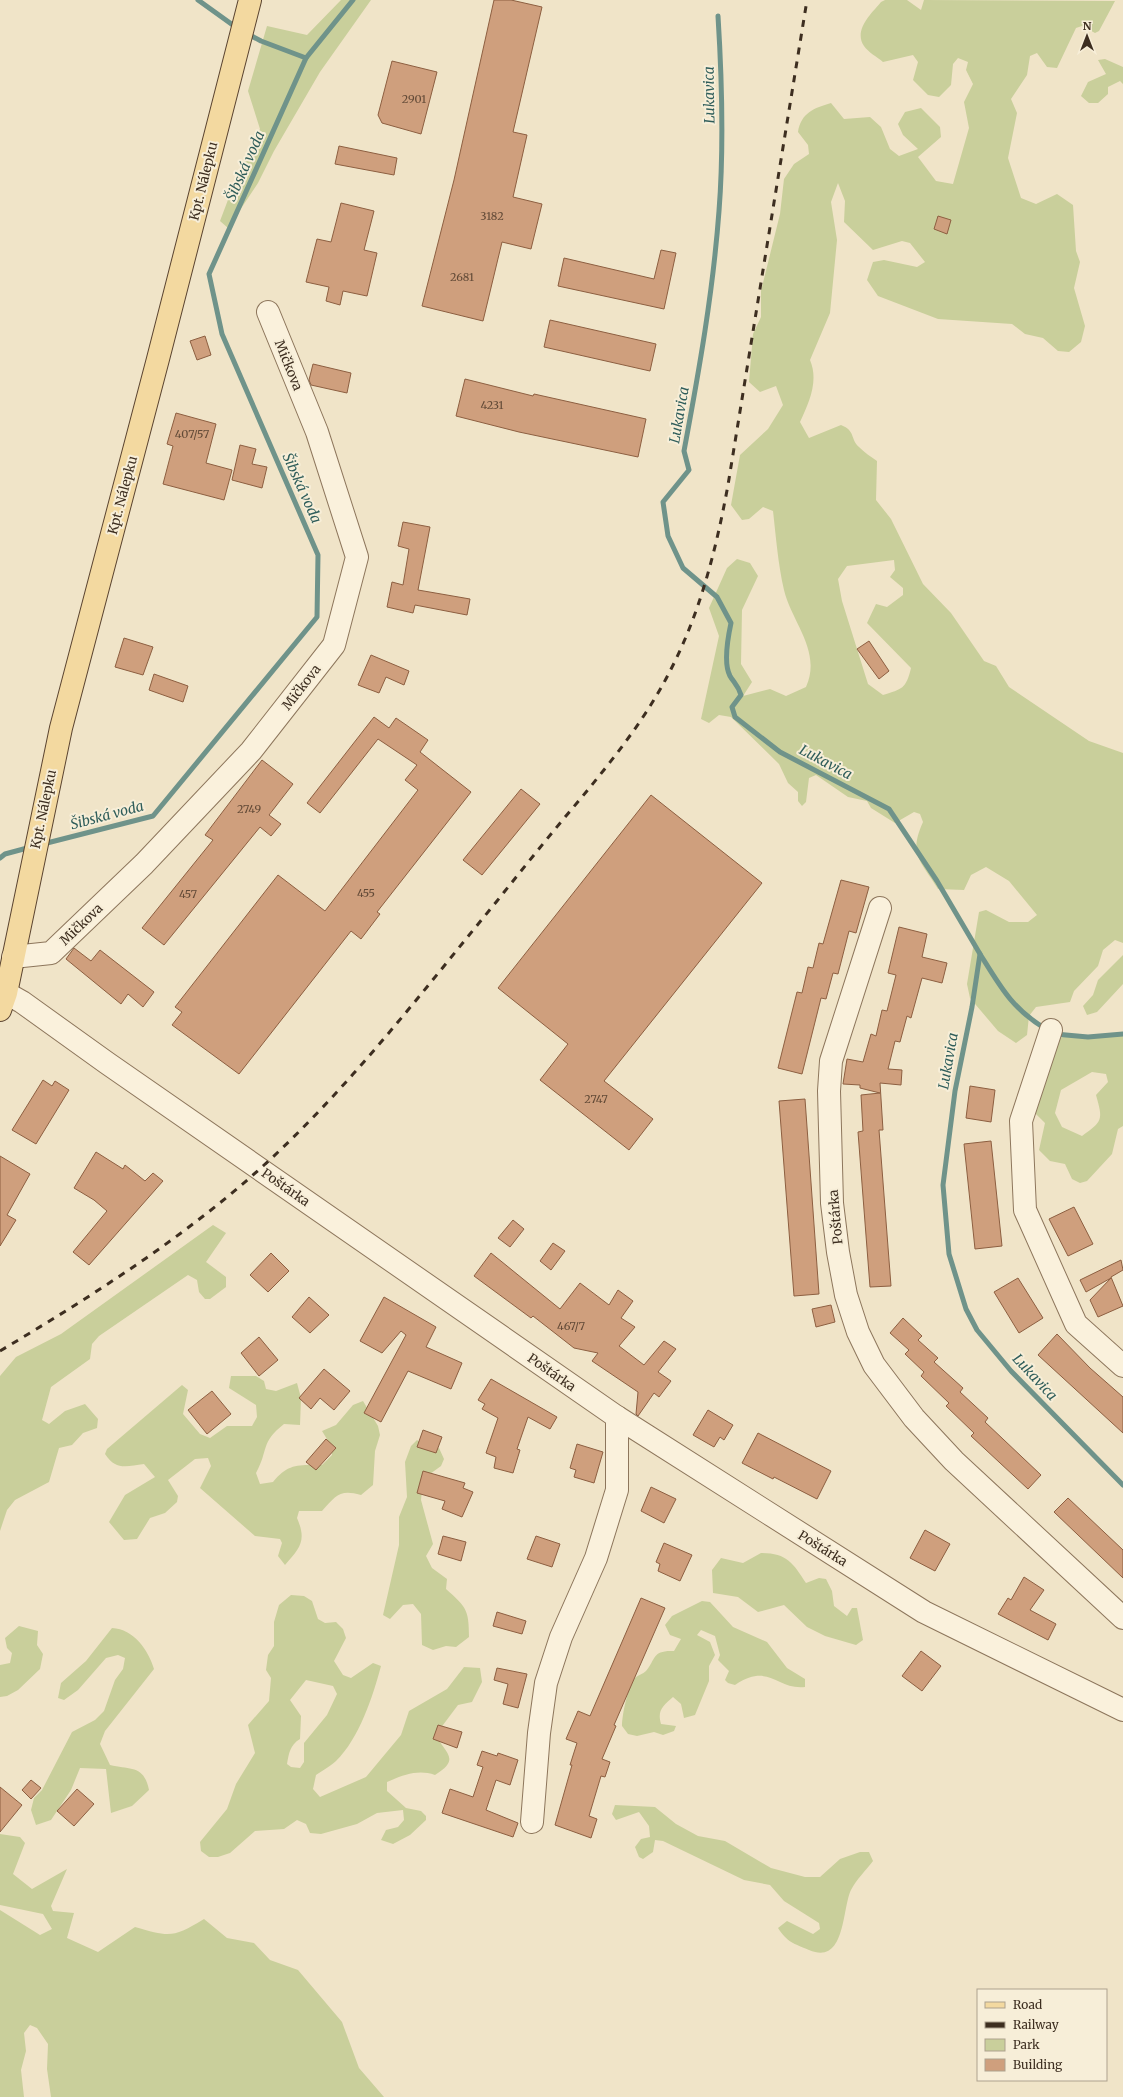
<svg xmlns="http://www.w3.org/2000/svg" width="1123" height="2097" font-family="Merriweather,serif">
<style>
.green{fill:#c9cf9b;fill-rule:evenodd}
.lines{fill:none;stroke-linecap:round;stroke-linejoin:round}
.stream{stroke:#6f938a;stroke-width:5}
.building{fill:#cf9f7d;stroke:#8d5f41}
.minor-casing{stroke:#8d765c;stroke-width:24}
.major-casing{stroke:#5b4430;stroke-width:24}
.minor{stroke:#faf1dc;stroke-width:22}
.major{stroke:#f3d9a0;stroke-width:22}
.rail{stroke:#3d2e20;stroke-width:3;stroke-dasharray:7 7;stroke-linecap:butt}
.labels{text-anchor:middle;stroke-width:4;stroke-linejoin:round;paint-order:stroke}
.number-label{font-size:11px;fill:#624a37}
.street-label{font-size:13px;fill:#3d2e20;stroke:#f7eed8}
.water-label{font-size:14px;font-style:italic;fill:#2f5d5a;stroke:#f7eed8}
</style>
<rect width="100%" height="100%" fill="#f0e4c8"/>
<g class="green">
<path d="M341 0H371L320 72 274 151 258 183 228 228 220 221 237 176 260 129 248 91 267 26 307 35Z"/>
<path d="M885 0H907L921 10 924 0 1115 1 1099 31 1095 33 1082 26 1076 28 1057 68 1047 67 1037 53 1030 56 1027 75 1011 99 1017 113 1008 158 1021 198 1036 204 1057 194 1073 205 1076 251 1080 262 1074 288 1085 326 1081 342 1069 352 1058 351 1043 338 1025 334 1012 324 938 319 878 296 867 280 873 262 884 260 917 267 925 262 910 243 902 241 873 250 844 222 845 201 838 183 831 202 837 240 830 313 810 360C819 381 809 403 800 422L809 438 841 425C856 431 850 439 859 447 864 452 871 457 877 461L876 500 891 519 923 584 951 613 984 661 996 666 1009 687 1089 741 1123 753V943L1115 940 1103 950 1098 966 1074 991 1070 1002 1036 1007 1029 1016 1027 1035 1016 1043 998 1031 970 998 967 984 979 912 986 910 1009 922H1028L1037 915 1009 881 986 867 971 875 964 890 938 889C921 861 908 855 923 822L920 814 914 812 895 823 871 808 867 801 848 797 816 775 809 778 806 802 802 806 798 801V792L788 783 779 764 731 717 719 715 709 723 701 719 719 636 709 608 727 568 737 559 750 563 758 576 742 610 741 664 752 682 743 696 770 689 786 696 806 687C822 651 792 623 784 590 778 564 776 537 773 511L763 507 749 519 742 520 731 505 740 455 768 429 783 405 776 386 760 392 749 382 753 334 761 317V291L780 214 784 179 794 164 809 154 808 145 798 132C801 113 814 108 831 103L844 119 870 117 881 127 890 149 899 156 918 149 903 135 898 124 905 112 921 108 940 127 941 137 918 157 936 181 953 184 969 128 964 102 973 84 966 70 968 62 958 58 953 64 951 85 939 97 928 95 913 80 918 62 913 55 883 62C877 57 868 52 864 46 853 30 872 13 881 2ZM894 560 895 570 890 577 903 588V595L887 607 876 604 867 623 911 668C906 689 902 689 883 695L868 684 842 601 838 579 847 566Z"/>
<path d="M1105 59 1123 67V84L1120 81 1108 87V94L1098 103H1089L1081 96 1088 82 1106 74 1098 60Z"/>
<path d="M1123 955V984L1097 1012 1087 1015 1083 1006 1093 995 1098 980Z"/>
<path d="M1123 1034V1126L1118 1129 1112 1154 1087 1181 1080 1183 1072 1179 1065 1164 1050 1161 1039 1150 1045 1123 1033 1111 1049 1040 1073 1035 1103 1037ZM1092 1072 1106 1074 1108 1082 1096 1095C1103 1120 1103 1121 1082 1136L1062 1127 1055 1113 1061 1090Z"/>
<path d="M213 1225 226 1233 206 1262 226 1277V1287L210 1299H205L199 1292 197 1280 188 1275 99 1336 92 1344 90 1359 51 1387 42 1420 49 1424 65 1411 85 1404 98 1419 97 1428 83 1433 72 1445 59 1448 49 1482 15 1500 7 1510 0 1531V1376L16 1357 61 1334Z"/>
<path d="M231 1376H256L264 1381 266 1389 276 1391 297 1383 301 1398 300 1425 284 1424C260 1443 269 1449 256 1473L260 1484 273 1482C288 1463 299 1465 322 1465L332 1455 330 1444 322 1431 336 1425 353 1405 363 1401 378 1426 380 1435 375 1451 373 1485 361 1495C339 1489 336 1496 322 1511H299L297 1518C307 1541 300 1548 285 1565L278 1556 282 1543 280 1539 255 1536 200 1488 211 1466 208 1458 195 1459 168 1480 178 1496 177 1502 165 1513 150 1518 137 1539 124 1540 109 1522 125 1495 155 1477 144 1464C127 1466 116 1471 105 1454L107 1449 182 1385 188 1390 183 1414 200 1434 210 1438 227 1426H252L257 1417 256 1405 229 1388Z"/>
<path d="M417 1440 430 1449 439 1448 444 1459 441 1466 423 1479 421 1500 433 1544 426 1556 432 1568 447 1579 446 1589C466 1607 469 1609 469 1637L456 1647 446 1646 433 1650 422 1645 421 1614 413 1604 403 1605 390 1619 383 1615 399 1545V1517L407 1497 405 1462 411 1446Z"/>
<path d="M761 1553C787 1553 793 1563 806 1583L819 1578 826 1579 832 1591 834 1606 847 1616 852 1608H857L863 1640 856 1645 825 1636 807 1627 784 1605 758 1612 738 1597 713 1593 712 1570 721 1558 743 1563Z"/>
<path d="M291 1595 304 1596 312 1601 318 1619 325 1623 336 1622 343 1629 346 1638 334 1661 343 1675 351 1678 373 1663 381 1666C373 1696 359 1739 336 1761 331 1766 323 1770 316 1775L313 1789 320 1797 366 1777 401 1735 409 1711 447 1689 464 1667 480 1668 482 1682 472 1702 458 1705 437 1733C439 1751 465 1757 435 1775 418 1769 403 1775 387 1782V1791L406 1808 421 1811 426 1816V1820L410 1835 393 1844 381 1840 386 1830 398 1827 404 1820 403 1810 377 1813 357 1824 321 1834 310 1833 306 1824 297 1820 284 1829 255 1831 230 1853 218 1857H209L201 1851 200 1842 227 1809 236 1784 255 1753 248 1725 269 1701 271 1678 266 1670 268 1655 274 1646V1622L279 1605ZM306 1680 333 1686 337 1694 327 1715 304 1743V1762L300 1768 291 1767 287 1764C289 1753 290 1745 300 1739L301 1716 290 1700Z"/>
<path d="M702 1601 710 1602 733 1627 767 1642 787 1668 805 1679V1687C776 1690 770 1662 735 1685L728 1683 725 1680 729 1671 718 1660 720 1655 715 1636 701 1630 697 1635 710 1642 715 1655 709 1666V1681L695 1715 684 1718 681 1704 673 1697C663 1706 657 1710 661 1724L676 1726 674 1731 663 1735 654 1732 637 1736 628 1734 622 1726C622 1715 628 1686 635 1678 638 1675 643 1674 646 1671 656 1659 652 1650 674 1651L681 1639 670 1635 665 1625 672 1616Z"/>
<path d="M19 1626 38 1631 37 1645 43 1654 40 1669 18 1690 7 1696 0 1697V1665L10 1663 12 1653 7 1648 5 1638Z"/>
<path d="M112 1628C134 1629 148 1650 154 1669L105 1731 100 1744 110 1765C131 1770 144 1765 149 1790L132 1806 111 1813 106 1769 80 1768 71 1790 51 1820 36 1825 31 1810 34 1798 42 1790 72 1732 95 1720 104 1711 115 1680 123 1669 125 1658 118 1655 106 1658 78 1690 64 1700 58 1698 61 1683 86 1661Z"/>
<path d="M615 1805 655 1807 676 1824 698 1836 725 1841 771 1868 805 1877H820L840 1859 860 1852H869L873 1861C866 1870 856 1880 851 1890 842 1908 846 1966 809 1950 793 1943 788 1943 778 1928L787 1921 813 1934 820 1929 819 1923 784 1901 770 1885 744 1880 663 1841 655 1840 653 1852 643 1859 639 1857 635 1847 641 1839 650 1837 649 1826 639 1812 616 1820 612 1814Z"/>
<path d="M0 1834 20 1837 25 1843 13 1874 32 1889 67 1869 51 1906 53 1911 74 1913 67 1938 98 1952 135 1927C170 1937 173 1938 204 1919L227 1938 254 1943 270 1960 298 1970 342 2022 359 2068 384 2097H51L47 2069 48 2044 37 2028 30 2025 24 2033 26 2051 21 2070 24 2097H0V1910L40 1935 52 1929 43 1914 0 1905Z"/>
</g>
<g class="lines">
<g class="stream">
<path d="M198 0 237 28"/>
<path d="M718 16C722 80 724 147 719 211 713 292 699 371 684 451L689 470 663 502 668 536 683 568 717 597 731 623C728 637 723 663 730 676 734 683 738 685 741 695L732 707 735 717 780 752 889 809 937 881 980 954 972 1007 955 1091 943 1185 949 1254 966 1309 977 1330 1011 1371 1123 1485"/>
<path d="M246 33 261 41 306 58"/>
<path d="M43 844 153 816 317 617 318 555 222 334 209 274 306 58 353 0"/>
<path d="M0 858 5 854 31 847"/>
<path d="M980 954C1000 986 1012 1009 1046 1029"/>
<path d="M1055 1034 1088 1037 1123 1034"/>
</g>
</g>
<g class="building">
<path d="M494 0H511L542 7 513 132 527 135 513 197 542 204 531 249 502 242 483 321 422 306 454 180Z"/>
<path d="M392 61 437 72 421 134 382 123 378 115Z"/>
<path d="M339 146 397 158 394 175 335 164Z"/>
<path d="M341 203 374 211 364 250 377 253 367 296 343 291 340 305 326 301 329 287 306 282 317 239 331 242Z"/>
<path d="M938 216 951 220 947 234 934 229Z"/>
<path d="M661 250 676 253 664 309 558 286 564 258 654 279Z"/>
<path d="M550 320 656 344 650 371 544 347Z"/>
<path d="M205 336 211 355 197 360 190 341Z"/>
<path d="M313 364 351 373 347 393 311 385 309 380Z"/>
<path d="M465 379 533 396 534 394 646 419 638 457 519 432 456 416Z"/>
<path d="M176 413 216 424 206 463 232 470 224 500 163 484 173 446 167 444Z"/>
<path d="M240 445 256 449 252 464 267 467 262 488 232 480Z"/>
<path d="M403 522 430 527 418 590 470 599 467 615 415 605 413 613 387 607 392 582 403 585 409 549 398 546Z"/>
<path d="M124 638 153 647 143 675 115 667Z"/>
<path d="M869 641 889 671 879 679 857 649Z"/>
<path d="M371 655 409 671 404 685 386 677 379 693 358 685Z"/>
<path d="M154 674 188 686 183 702 149 690Z"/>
<path d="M374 717 389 728 396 718 428 740 420 752 471 792 377 912 380 914 361 939 351 931 239 1074 172 1025 182 1012 175 1007 278 875 325 911 418 790 405 780 417 765 378 739 320 813 307 803Z"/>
<path d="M262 760 293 784 269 815 281 824 271 836 260 827 164 945 142 928 213 840 205 835Z"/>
<path d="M521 789 540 804 482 875 463 860Z"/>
<path d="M651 795 762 883 604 1081 653 1119 629 1150 540 1080 568 1044 498 988Z"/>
<path d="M841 880 869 887 856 933 849 931 838 974 833 973 826 999 821 998 802 1074 778 1068 797 992 802 993 808 967 813 968 819 943 823 944Z"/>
<path d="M899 927 927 934 922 957 947 963 942 983 922 978 911 1018 907 1016 900 1042 895 1041 888 1069 902 1070 901 1085 880 1083 883 1130H879L891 1286 870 1287 858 1132 863 1131 861 1095 880 1093 860 1088V1085L843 1084 847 1059 863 1062 871 1034 876 1036 882 1010 887 1011 896 975 888 973Z"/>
<path d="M74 948 91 961 100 950 154 992 143 1007 128 994 121 1004 66 959Z"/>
<path d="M43 1080 52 1086 55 1081 69 1090 36 1144 12 1130Z"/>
<path d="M970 1086 995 1090 991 1122 966 1118Z"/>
<path d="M805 1099 819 1294 794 1296 779 1101Z"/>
<path d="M991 1141 1002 1246 975 1249 964 1144Z"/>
<path d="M96 1152 123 1169 125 1165 145 1181 153 1173 163 1181 89 1265 73 1252 107 1211 94 1200 74 1188Z"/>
<path d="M0 1156 30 1174 7 1215 16 1220 0 1246Z"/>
<path d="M1074 1207 1093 1244 1068 1256 1049 1219Z"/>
<path d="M513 1220 524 1229 510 1247 498 1238Z"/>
<path d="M553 1243 565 1251 551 1270 540 1261Z"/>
<path d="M271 1253 289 1271 268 1292 250 1275Z"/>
<path d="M491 1253 560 1309 580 1283 609 1305 618 1290 633 1301 621 1318 635 1327 619 1346 644 1365 664 1341 676 1349 658 1372 671 1381 659 1397 654 1393 638 1416 636 1414 638 1392 592 1361 598 1353 574 1348 533 1316 531 1318 474 1276Z"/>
<path d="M1121 1260 1123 1270 1111 1277 1123 1306 1098 1317 1090 1300 1111 1278 1086 1292 1080 1280Z"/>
<path d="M1018 1278 1043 1318 1019 1333 994 1292Z"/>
<path d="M309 1297 329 1315 310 1333 292 1317Z"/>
<path d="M384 1297 436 1327 426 1347 462 1363 451 1389 408 1371 381 1422 364 1413 406 1335 401 1331 382 1353 360 1341Z"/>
<path d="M831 1305 835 1322 816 1327 812 1309Z"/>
<path d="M903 1318 922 1336 918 1340 938 1358 934 1362 963 1388 960 1392 988 1418 985 1422 1041 1475 1028 1489 971 1436 974 1433 946 1406 949 1403 921 1376 924 1372 905 1354 909 1350 890 1333Z"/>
<path d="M1057 1334 1090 1368 1123 1397V1433L1038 1355Z"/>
<path d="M259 1337 278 1360 259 1376 241 1353Z"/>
<path d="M324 1369 350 1391 334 1410 320 1398 311 1409 299 1398Z"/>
<path d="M491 1379 557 1417 550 1429 528 1417 517 1449 520 1450 513 1473 494 1468 496 1457 486 1453 498 1418 482 1409 485 1404 478 1400Z"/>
<path d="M212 1391 231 1414 207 1434 188 1410Z"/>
<path d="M708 1410 733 1425 724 1440 720 1437 714 1447 693 1435Z"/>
<path d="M423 1430 442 1437 436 1453 417 1447Z"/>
<path d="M758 1433 831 1471 817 1499 774 1477 773 1479 742 1463Z"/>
<path d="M326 1439 336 1448 316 1470 306 1462Z"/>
<path d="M577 1444 603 1452 594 1483 574 1477 576 1470 570 1468Z"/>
<path d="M423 1471 465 1483 463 1488 473 1492 462 1517 442 1509 445 1501 417 1493Z"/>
<path d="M651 1487 676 1499 664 1523 641 1511Z"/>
<path d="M1068 1498 1123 1550V1578L1054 1512Z"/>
<path d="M925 1530 950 1544 935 1571 910 1558Z"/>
<path d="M443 1536 466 1542 461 1561 438 1554Z"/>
<path d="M536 1536 560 1544 552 1567 527 1559Z"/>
<path d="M664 1543 692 1555 680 1581 658 1571 660 1564 656 1562Z"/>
<path d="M1024 1577 1044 1590 1030 1610 1056 1624 1048 1640 998 1614 1008 1598 1011 1600Z"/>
<path d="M641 1598 665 1608 614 1725 616 1726 602 1759 610 1762 605 1777 601 1776 589 1816 597 1819 591 1838 555 1825 572 1765H570L577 1743 566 1739 578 1711 590 1716Z"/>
<path d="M497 1612 526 1621 522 1634 493 1626Z"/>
<path d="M921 1651 941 1666 922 1691 902 1676Z"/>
<path d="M497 1668 527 1674 518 1708 503 1704 508 1684 494 1680Z"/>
<path d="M438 1725 462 1732 457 1748 433 1739Z"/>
<path d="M482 1751 497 1756 498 1753 518 1760 510 1785 496 1780 486 1810 518 1823 513 1837 442 1813 450 1789 473 1797 483 1767 477 1765Z"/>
<path d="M31 1780 41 1788 31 1799 22 1790Z"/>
<path d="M0 1787 22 1805 0 1832Z"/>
<path d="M77 1789 94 1804 74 1826 57 1811Z"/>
</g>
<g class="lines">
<g class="minor-casing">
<g id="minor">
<path d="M880 908 831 1061 829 1091 832 1203 838 1252 846 1295 858 1332 874 1365 914 1418 954 1461 1123 1618"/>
<path d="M13 957 51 953 144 864 251 751 334 645 357 557 317 432 268 312"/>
<path d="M6 993 22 1002 107 1063 617 1417 924 1612 1123 1710"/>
<path d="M1051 1030 1021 1121 1025 1210 1076 1324 1123 1366"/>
<path d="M532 1822 539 1733 546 1683 561 1637 596 1558 617 1490V1417"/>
</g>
</g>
<g class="major-casing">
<path id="major" d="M0 1010 6 993 61 728 158 359 250 0"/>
</g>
<use href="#minor" class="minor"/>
<use href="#major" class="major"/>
<path class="rail" d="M0 1351C92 1296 182 1239 262 1167 350 1087 422 992 497 901 525 866 553 831 582 797 614 758 646 718 669 673 700 614 716 550 728 485L807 0"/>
</g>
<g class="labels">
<g class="number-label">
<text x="414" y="103">2901</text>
<text x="492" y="220">3182</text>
<text x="462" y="281">2681</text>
<text x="492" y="409">4231</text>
<text x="192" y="438">407/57</text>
<text x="249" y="813">2749</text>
<text x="366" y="897">455</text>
<text x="188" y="898">457</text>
<text x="596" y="1103">2747</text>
<text x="571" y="1330">467/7</text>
</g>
<g class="street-label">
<text transform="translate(203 181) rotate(-76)" y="5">Kpt. Nálepku</text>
<text transform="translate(289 365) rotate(68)" y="5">Mičkova</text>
<text transform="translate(122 495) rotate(-75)" y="5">Kpt. Nálepku</text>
<text transform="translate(301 687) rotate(-52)" y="5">Mičkova</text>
<text transform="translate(43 809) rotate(-78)" y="5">Kpt. Nálepku</text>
<text transform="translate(81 924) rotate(-44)" y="5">Mičkova</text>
<text transform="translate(286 1187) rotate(35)" y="5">Poštárka</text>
<text transform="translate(835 1217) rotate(-95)" y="5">Poštárka</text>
<text transform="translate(552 1372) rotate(35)" y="5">Poštárka</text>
<text transform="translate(823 1548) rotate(32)" y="5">Poštárka</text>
</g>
<g class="water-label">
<text transform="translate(709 95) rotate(-91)" y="5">Lukavica</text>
<text transform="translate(245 166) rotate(-66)" y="5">Šibská voda</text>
<text transform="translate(679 415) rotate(-80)" y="5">Lukavica</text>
<text transform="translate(302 488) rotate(66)" y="5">Šibská voda</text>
<text transform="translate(826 762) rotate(28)" y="5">Lukavica</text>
<text transform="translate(107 815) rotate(-15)" y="5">Šibská voda</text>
<text transform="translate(948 1061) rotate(-80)" y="5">Lukavica</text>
<text transform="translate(1035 1377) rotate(47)" y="5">Lukavica</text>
</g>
</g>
<rect x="977" y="1989" width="130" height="92" fill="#f7eed8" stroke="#ada18e"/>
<rect x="985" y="2002" width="20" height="6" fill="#f3d9a0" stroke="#ada18e"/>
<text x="1013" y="2009" font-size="12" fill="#3d2e20">Road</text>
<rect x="985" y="2022" width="20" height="6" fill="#3d2e20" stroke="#ada18e"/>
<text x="1013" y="2029" font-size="12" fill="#3d2e20">Railway</text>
<rect x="985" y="2039" width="20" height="12" fill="#c9cf9b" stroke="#ada18e"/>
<text x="1013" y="2049" font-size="12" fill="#3d2e20">Park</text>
<rect x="985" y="2059" width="20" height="12" fill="#cf9f7d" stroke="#ada18e"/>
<text x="1013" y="2069" font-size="12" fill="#3d2e20">Building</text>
<g transform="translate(1087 36)" stroke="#f7eed8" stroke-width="3" paint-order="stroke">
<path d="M0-3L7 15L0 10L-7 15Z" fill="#3d2e20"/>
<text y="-6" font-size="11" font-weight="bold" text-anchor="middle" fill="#3d2e20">N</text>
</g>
</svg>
